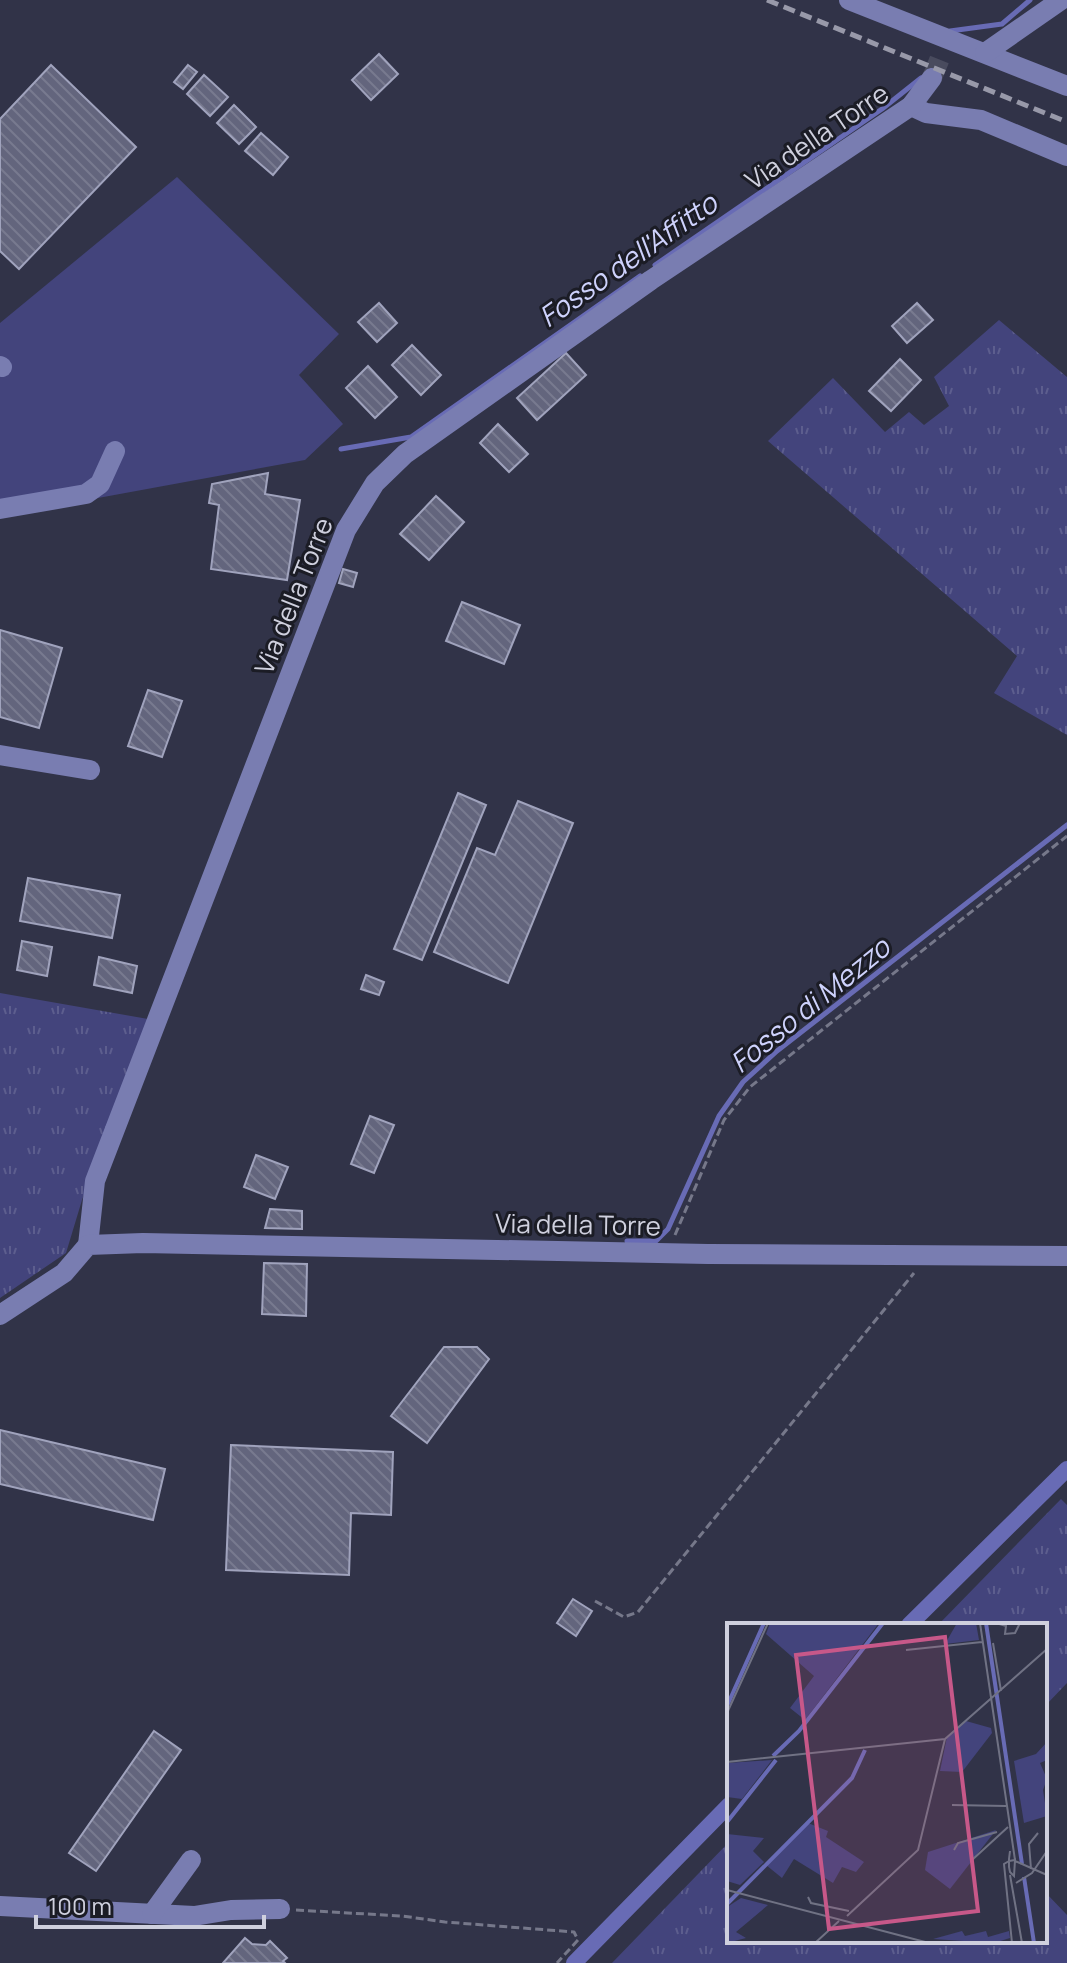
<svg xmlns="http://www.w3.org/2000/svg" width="1067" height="1963" font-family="Manrope,sans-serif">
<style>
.grass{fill:url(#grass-tufts)}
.pitch{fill:#43447c}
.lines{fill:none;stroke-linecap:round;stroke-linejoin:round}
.stream{stroke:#686bb5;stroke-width:5}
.canal{stroke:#686bb5;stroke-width:16}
.building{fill:url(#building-back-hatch);stroke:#a0a3bd;stroke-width:2}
.minor-tunnel{stroke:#494b5e;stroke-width:20;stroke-dasharray:20 10;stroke-linecap:butt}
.path{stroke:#76788a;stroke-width:3;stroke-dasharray:8 4;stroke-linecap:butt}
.minor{stroke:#797db1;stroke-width:20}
.rail{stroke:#9899a9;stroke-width:5;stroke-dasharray:12 6;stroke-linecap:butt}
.labels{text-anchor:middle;stroke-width:6;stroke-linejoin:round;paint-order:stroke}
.street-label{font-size:26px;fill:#cfd0de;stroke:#1b1c25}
.water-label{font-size:28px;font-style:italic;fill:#ced2fc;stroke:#1b1c25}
.inset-river{fill:none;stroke:#686bb5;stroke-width:4}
.inset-road{fill:none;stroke:#707284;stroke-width:2}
.view{fill:#c75889;fill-opacity:0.15;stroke:#c75889;stroke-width:4}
.inset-edge{fill:none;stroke:#cfd0de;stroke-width:4}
</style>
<defs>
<pattern id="grass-tufts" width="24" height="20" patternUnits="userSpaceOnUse" patternTransform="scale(2)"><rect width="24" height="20" fill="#43447c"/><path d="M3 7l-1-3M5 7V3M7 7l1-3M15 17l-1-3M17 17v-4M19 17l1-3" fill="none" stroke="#5d5e8e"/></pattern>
<pattern id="building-back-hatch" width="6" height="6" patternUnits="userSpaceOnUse" patternTransform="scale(2)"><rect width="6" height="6" fill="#63657d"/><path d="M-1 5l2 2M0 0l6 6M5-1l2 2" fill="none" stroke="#787a8f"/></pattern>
</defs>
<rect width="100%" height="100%" fill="#313348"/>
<g class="grass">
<path d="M999 320 1067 377V735L994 693 1017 656 768 441 833 378 885 432 909 412 924 425 949 406 934 377Z"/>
<path d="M0 993 148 1019 82 1200 66 1253 0 1298Z"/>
<path d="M1061 1499 1067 1505V1683L1045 1706V1625H938Z"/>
<path d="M729 1842V1941H1045V1892L1067 1915V1963H612Z"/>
</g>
<path class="pitch" d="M177 177 339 334 299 375 343 424 305 460 0 516V323Z"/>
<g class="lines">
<g class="stream">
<path d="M950 31 1002 24 1030 0"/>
<path d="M655 265 882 109 921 78"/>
<path d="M341 449 411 437 640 276"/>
<path d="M627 1241H656L668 1229 719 1116 743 1082 777 1051 1067 825"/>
</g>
<g class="canal">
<path d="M909 1625 1067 1469"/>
<path d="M574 1963 729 1805"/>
</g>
</g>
<g class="building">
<path d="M379 54 398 74 371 100 352 80Z"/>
<path d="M51 65 136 147 19 269 0 251V119Z"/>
<path d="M188 65 197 72 183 89 174 82Z"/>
<path d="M204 75 228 97 210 116 187 94Z"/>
<path d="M234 105 256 127 239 144 217 123Z"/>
<path d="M261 133 288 157 273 175 245 151Z"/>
<path d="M379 303 397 323 377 342 358 322Z"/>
<path d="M917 303 933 320 907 343 892 326Z"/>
<path d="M412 345 441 375 421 395 392 365Z"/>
<path d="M566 353 586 375 537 420 517 398Z"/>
<path d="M900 359 921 380 891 411 869 391Z"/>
<path d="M368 366 397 397 375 418 346 388Z"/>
<path d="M498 424 528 454 509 472 480 443Z"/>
<path d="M268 473 265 494 300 500 287 580 211 569 219 505 209 503 212 484Z"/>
<path d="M436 496 464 522 429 560 400 534Z"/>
<path d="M343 569 357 573 353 587 339 583Z"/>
<path d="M462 602 520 625 504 664 446 641Z"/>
<path d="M0 630 62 648 39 728 0 717Z"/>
<path d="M148 690 182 701 162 757 128 746Z"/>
<path d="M458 793 486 805 422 960 394 949Z"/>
<path d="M518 801 573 823 508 983 434 952 477 848 495 855Z"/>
<path d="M28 878 120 895 112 938 20 921Z"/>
<path d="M22 941 52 947 47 976 17 970Z"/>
<path d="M99 957 137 966 132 993 94 985Z"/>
<path d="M366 975 384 982 379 995 361 989Z"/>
<path d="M370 1116 394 1125 374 1173 351 1164Z"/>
<path d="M256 1155 288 1167 275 1199 244 1187Z"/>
<path d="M270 1209 302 1211V1229L265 1228Z"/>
<path d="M264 1263 307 1264 306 1316 262 1314Z"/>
<path d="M444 1347H477L489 1359 427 1443 391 1416Z"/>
<path d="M0 1430 165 1469 153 1520 0 1484Z"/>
<path d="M231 1445 393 1452 391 1515 351 1513 349 1575 226 1570Z"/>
<path d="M573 1599 592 1611 576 1636 557 1623Z"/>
<path d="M154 1731 181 1750 96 1871 69 1853Z"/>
<path d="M245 1938 252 1944 266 1945 270 1941 287 1958 283 1961 285 1963H223Z"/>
</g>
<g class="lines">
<path class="minor-tunnel" d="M932 78 942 53"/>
<g class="path">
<path d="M675 1235 724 1120 750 1087 1067 836"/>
<path d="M595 1601 624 1617 638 1612 914 1273"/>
<path d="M296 1910 402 1916 445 1922 574 1932 578 1940 557 1963"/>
</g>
<g class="minor">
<path d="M849 0 1067 86"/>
<path d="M985 53 1061 0"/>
<path d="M911 106 926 113 981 120 1067 156"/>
<path d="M0 366 2 367"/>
<path d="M0 509 86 494 100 484 115 451"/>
<path d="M0 755 90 770"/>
<path d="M88 1245 95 1181 346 530 375 483 405 454 651 280 911 106 932 78"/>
<path d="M0 1315 64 1273 88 1245 143 1243 708 1254 1067 1256"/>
<path d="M0 1906 194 1916 231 1910 280 1909"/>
<path d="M152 1914 191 1860"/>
</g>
<path class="rail" d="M767 0 1067 122"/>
</g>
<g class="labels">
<g class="street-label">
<text transform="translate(817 137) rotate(-34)" y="9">Via della Torre</text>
<text transform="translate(294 596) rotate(-68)" y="9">Via della Torre</text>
<text transform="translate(578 1225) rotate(1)" y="9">Via della Torre</text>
</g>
<g class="water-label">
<text transform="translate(628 260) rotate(-35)" y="10">Fosso dell'Affitto</text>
<text transform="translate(810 1005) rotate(-39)" y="10">Fosso di Mezzo</text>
</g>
</g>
<g transform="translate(727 1623)">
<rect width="320" height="320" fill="#313348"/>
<path d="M43 0H152L78 97 63 85 87 53 39 11ZM230 0H249L252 17 218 21ZM239 98 264 105 265 110 235 149 213 148 220 114ZM320 119V137L313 140 320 156 316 167 320 193 297 200 287 138 309 131ZM45 137 15 176 0 174V140ZM81 200 101 208 99 214 137 239 129 249 115 244 106 260 67 236 55 255 39 242ZM0 211 37 215 26 228 37 239 13 262 0 258ZM14 275 41 282 9 309 19 315 0 320V284ZM235 308 238 313 259 308 261 314 282 308 283 315 267 320 206 316Z" fill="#43447c"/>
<path d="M269 207 223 266 198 247 201 229Z" fill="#43447c"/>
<path class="inset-river" d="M259 0 295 241M0 83 37 0M46 133 72 108 156 0M0 199 49 137M297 254 307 320M0 281 125 155 138 127"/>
<path class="inset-road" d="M253 0 288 237M269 0 279 3 278 11 288 10 293 0M266 20 274 68M179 27 255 19M0 90 41 0M0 139 218 116 320 26M225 182 279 183M227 227 231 220 270 209M245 237 281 204M282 238 277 241 285 320M282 238 288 237 287 253 283 249 282 244V236L283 228M288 238 320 252M304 246 302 221 311 210M283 252 295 320M289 260 305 250 320 228M0 267 202 320M81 274 84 280 122 288M120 293 191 227 218 116M88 320 112 298"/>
<path class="view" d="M218 14 251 288 102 306 69 32Z"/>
<rect width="320" height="320" class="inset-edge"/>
</g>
<path d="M36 1915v12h228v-12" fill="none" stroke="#cfd0de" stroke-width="4"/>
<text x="48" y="1915" font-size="24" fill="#cfd0de" stroke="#1b1c25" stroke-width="6" paint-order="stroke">100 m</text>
</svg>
